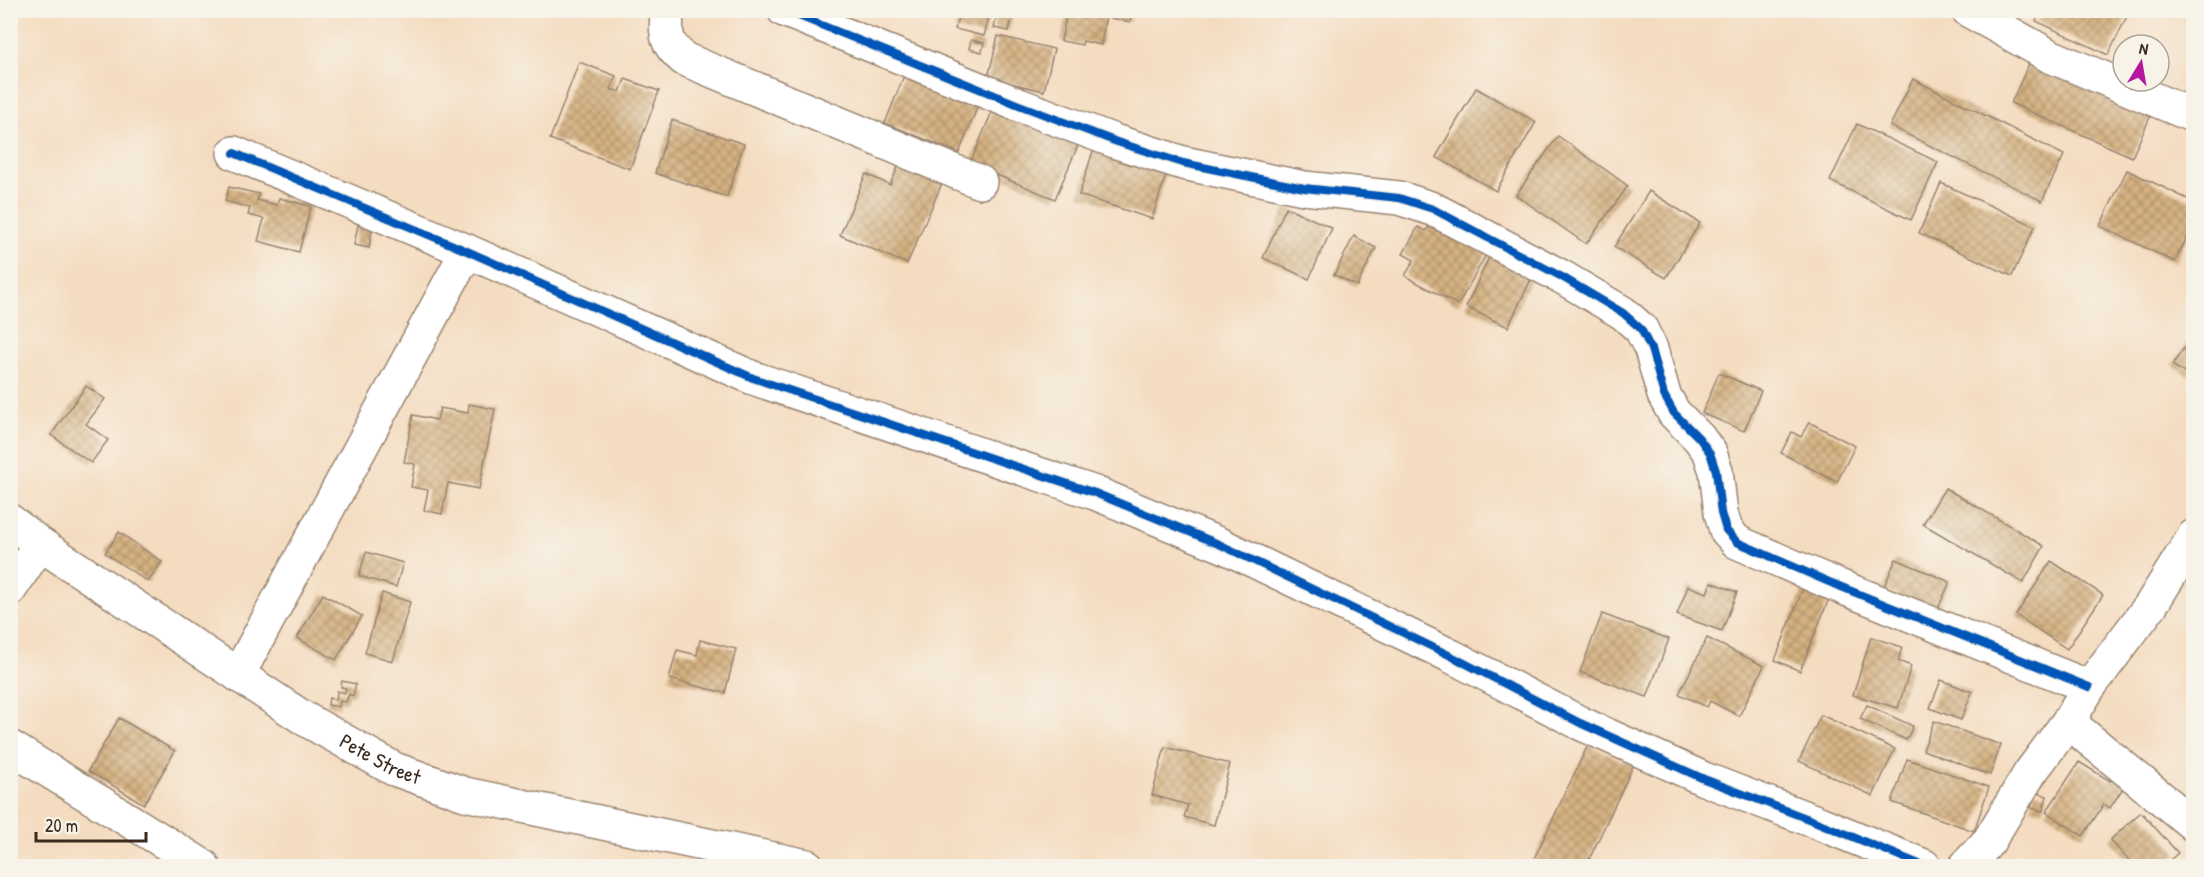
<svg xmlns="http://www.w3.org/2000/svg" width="2204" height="877" font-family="'Patrick Hand',sans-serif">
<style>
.building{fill:url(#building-cross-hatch)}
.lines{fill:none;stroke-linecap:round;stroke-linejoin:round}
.street-casing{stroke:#98836f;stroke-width:36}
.street{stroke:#fff;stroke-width:33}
.cycleway-casing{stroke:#f7f3e8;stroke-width:11}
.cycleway{stroke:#0057b8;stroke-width:8}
.labels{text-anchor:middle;stroke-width:6;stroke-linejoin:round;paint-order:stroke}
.street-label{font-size:21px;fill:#3b2a1e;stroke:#f7f3e8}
</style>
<defs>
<pattern id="building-cross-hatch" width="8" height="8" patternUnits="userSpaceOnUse" patternTransform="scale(1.5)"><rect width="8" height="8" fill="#d5b282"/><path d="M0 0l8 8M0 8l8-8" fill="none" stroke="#ae916a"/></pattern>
</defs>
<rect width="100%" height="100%" fill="#f7f3e8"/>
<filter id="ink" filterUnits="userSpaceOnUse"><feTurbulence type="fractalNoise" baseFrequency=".0167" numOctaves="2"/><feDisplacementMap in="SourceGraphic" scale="12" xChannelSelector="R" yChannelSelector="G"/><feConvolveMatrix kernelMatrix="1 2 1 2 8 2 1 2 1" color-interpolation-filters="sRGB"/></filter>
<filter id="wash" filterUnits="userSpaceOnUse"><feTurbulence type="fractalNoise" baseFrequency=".008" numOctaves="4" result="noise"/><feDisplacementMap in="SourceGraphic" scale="24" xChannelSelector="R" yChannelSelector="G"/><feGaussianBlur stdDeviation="1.35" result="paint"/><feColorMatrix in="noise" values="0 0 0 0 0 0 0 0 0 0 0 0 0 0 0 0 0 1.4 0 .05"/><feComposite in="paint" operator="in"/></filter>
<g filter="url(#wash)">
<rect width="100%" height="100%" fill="#f4dcc0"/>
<g id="blocks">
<g class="building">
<path d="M960 10H991L984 36 955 29Z"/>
<path d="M1080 10H1107L1101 45 1083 41 1082 45 1061 41 1067 12 1079 14Z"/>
<path d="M1111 10H1132L1130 22 1110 18Z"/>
<path d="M2041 10H2130L2108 55 2036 21Z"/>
<path d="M998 11 1013 14 1009 31 994 28Z"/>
<path d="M998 36 1054 49 1044 91 988 78Z"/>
<path d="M971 40 984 43 982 52 969 49Z"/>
<path d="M2031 59 2152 113 2132 157 2011 103Z"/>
<path d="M579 62 616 76 611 89 620 92 625 79 659 91 630 169 550 139Z"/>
<path d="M907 68 981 98 959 153 885 123Z"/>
<path d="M1913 79 2064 155 2042 201 1890 126Z"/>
<path d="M1476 88 1536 122 1496 191 1436 157Z"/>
<path d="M994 107 1079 143 1055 199 970 164Z"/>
<path d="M672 120 744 144 727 197 655 173Z"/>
<path d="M1857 124 1938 162 1911 220 1830 181Z"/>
<path d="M1558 136 1628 186 1586 244 1516 195Z"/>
<path d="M1094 148 1167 172 1152 219 1079 195Z"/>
<path d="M900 163 943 181 907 264 840 235 866 174 890 185Z"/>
<path d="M2127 170 2194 202V223L2175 262 2100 226Z"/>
<path d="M1941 183 2035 226 2012 276 1919 233Z"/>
<path d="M229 187 259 194 257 200 277 205 279 198 311 206 299 252 258 241 264 219 248 215 250 208 225 201Z"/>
<path d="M1649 191 1700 223 1666 278 1614 247Z"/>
<path d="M1286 207 1332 228 1309 279 1263 258Z"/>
<path d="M1431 223 1487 253 1458 305 1405 276 1414 260 1403 254 1418 227 1426 231Z"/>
<path d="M358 225 372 228 369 248 354 245Z"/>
<path d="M1354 236 1376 248 1357 286 1334 275Z"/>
<path d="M1490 255 1533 275 1508 327 1466 307Z"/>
<path d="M2194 334V379L2172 365Z"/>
<path d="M1719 373 1761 391 1744 431 1702 413Z"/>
<path d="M86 386 105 399 86 424 108 440 91 463 51 435Z"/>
<path d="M469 404 495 409 479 489 448 483 442 514 424 510 428 490 411 487 415 464 404 462 413 415 437 420 440 408 468 413Z"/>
<path d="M1809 422 1855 446 1837 482 1781 453 1792 432 1801 437Z"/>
<path d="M1945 488 2044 546 2023 583 1923 524Z"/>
<path d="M119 532 162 562 148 582 105 553Z"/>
<path d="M366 552 403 563 396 587 359 576Z"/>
<path d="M1896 559 1950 582 1936 613 1883 589Z"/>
<path d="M2051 561 2103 595 2067 649 2016 615Z"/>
<path d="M1806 581 1832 591 1800 671 1775 660Z"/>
<path d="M1711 582 1737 592 1722 631 1677 615 1688 586 1707 593Z"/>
<path d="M382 593 410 602 393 661 365 653Z"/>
<path d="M323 594 362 616 336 660 297 638Z"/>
<path d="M1602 614 1669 639 1647 697 1580 672Z"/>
<path d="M1871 637 1902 647 1898 661 1911 666 1898 708 1853 695Z"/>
<path d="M1707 638 1764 666 1739 716 1710 701 1707 707 1679 694Z"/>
<path d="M700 640 736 649 725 693 669 679 677 650 697 655Z"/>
<path d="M1941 680 1972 692 1961 720 1930 708Z"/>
<path d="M342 681 356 684 353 696 349 694 346 702 340 701 339 707 328 705 329 698 336 700 337 691 345 693 346 688 341 687Z"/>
<path d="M1867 705 1913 726 1906 740 1860 719Z"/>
<path d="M1821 715 1895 749 1873 796 1799 761Z"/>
<path d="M119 718 175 751 144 804 88 771Z"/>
<path d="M1934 721 2001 745 1990 775 1923 750Z"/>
<path d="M1588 745 1633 766 1586 866H1534L1531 865Z"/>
<path d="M1165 747 1230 764 1214 825 1184 817 1188 805 1152 795Z"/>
<path d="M1907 759 1989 787 1974 831 1892 802Z"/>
<path d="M2079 762 2110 781 2114 774 2127 782 2110 808 2104 804 2083 836 2046 812Z"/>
<path d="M2035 792 2047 796 2043 811 2031 808Z"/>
<path d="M2141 812 2178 853 2163 866H2134L2110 840Z"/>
</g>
</g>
</g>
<g filter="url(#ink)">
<use href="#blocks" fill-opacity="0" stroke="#98836f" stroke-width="1.5"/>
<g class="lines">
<g class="street-casing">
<g id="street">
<path d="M667 10C666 36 664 42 684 59L980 182"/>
<path d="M784 10 1019 105 1117 142 1183 163 1304 188 1399 198 1433 209 1562 277 1623 313 1641 329 1651 349 1664 395 1674 413 1699 438 1710 453 1716 471 1721 513 1726 530 1737 542 1829 582 2089 687"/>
<path d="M1968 10 2050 56 2194 116"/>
<path d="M234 153 467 251 753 378 1095 493 1221 545 1451 656 1580 723 1704 779 1819 823 1924 866"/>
<path id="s1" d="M10 521 40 544 305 719 394 769 465 794 807 866"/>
<path d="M10 589 40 544"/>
<path d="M238 675 467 251"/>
<path d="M2068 722 2194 825"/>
<path d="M10 747 203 866"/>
<path d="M1966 866 1989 841 2030 773 2068 722 2089 687 2151 605 2194 536"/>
</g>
</g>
<use href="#street" class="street"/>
<g class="cycleway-casing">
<g id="cycleway">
<path d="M784 10 1019 105 1117 142 1183 163 1304 188 1399 198 1433 209 1562 277 1623 313 1641 329 1651 349 1664 395 1674 413 1699 438 1710 453 1716 471 1721 513 1726 530 1737 542 1829 582 2089 687"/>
<path d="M234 153 467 251 753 378 1095 493 1221 545 1451 656 1580 723 1704 779 1819 823 1924 866"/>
</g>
</g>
<use href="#cycleway" class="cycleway"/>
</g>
</g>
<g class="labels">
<g class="street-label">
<text dy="7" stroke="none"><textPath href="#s1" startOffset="441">Pete Street</textPath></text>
</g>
</g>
<rect width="2204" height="877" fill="none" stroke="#f7f3e8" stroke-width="36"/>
<g transform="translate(2141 63) rotate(11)"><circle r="28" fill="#f7f3e8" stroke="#aca397" stroke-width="1.5"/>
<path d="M0-4.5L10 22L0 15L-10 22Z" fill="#b5179e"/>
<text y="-9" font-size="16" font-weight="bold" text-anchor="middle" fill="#3b2a1e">N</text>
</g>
<path d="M36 832v9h110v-9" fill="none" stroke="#3b2a1e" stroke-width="3"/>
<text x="45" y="832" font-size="18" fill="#3b2a1e" stroke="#f7f3e8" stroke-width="4.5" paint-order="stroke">20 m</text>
</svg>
